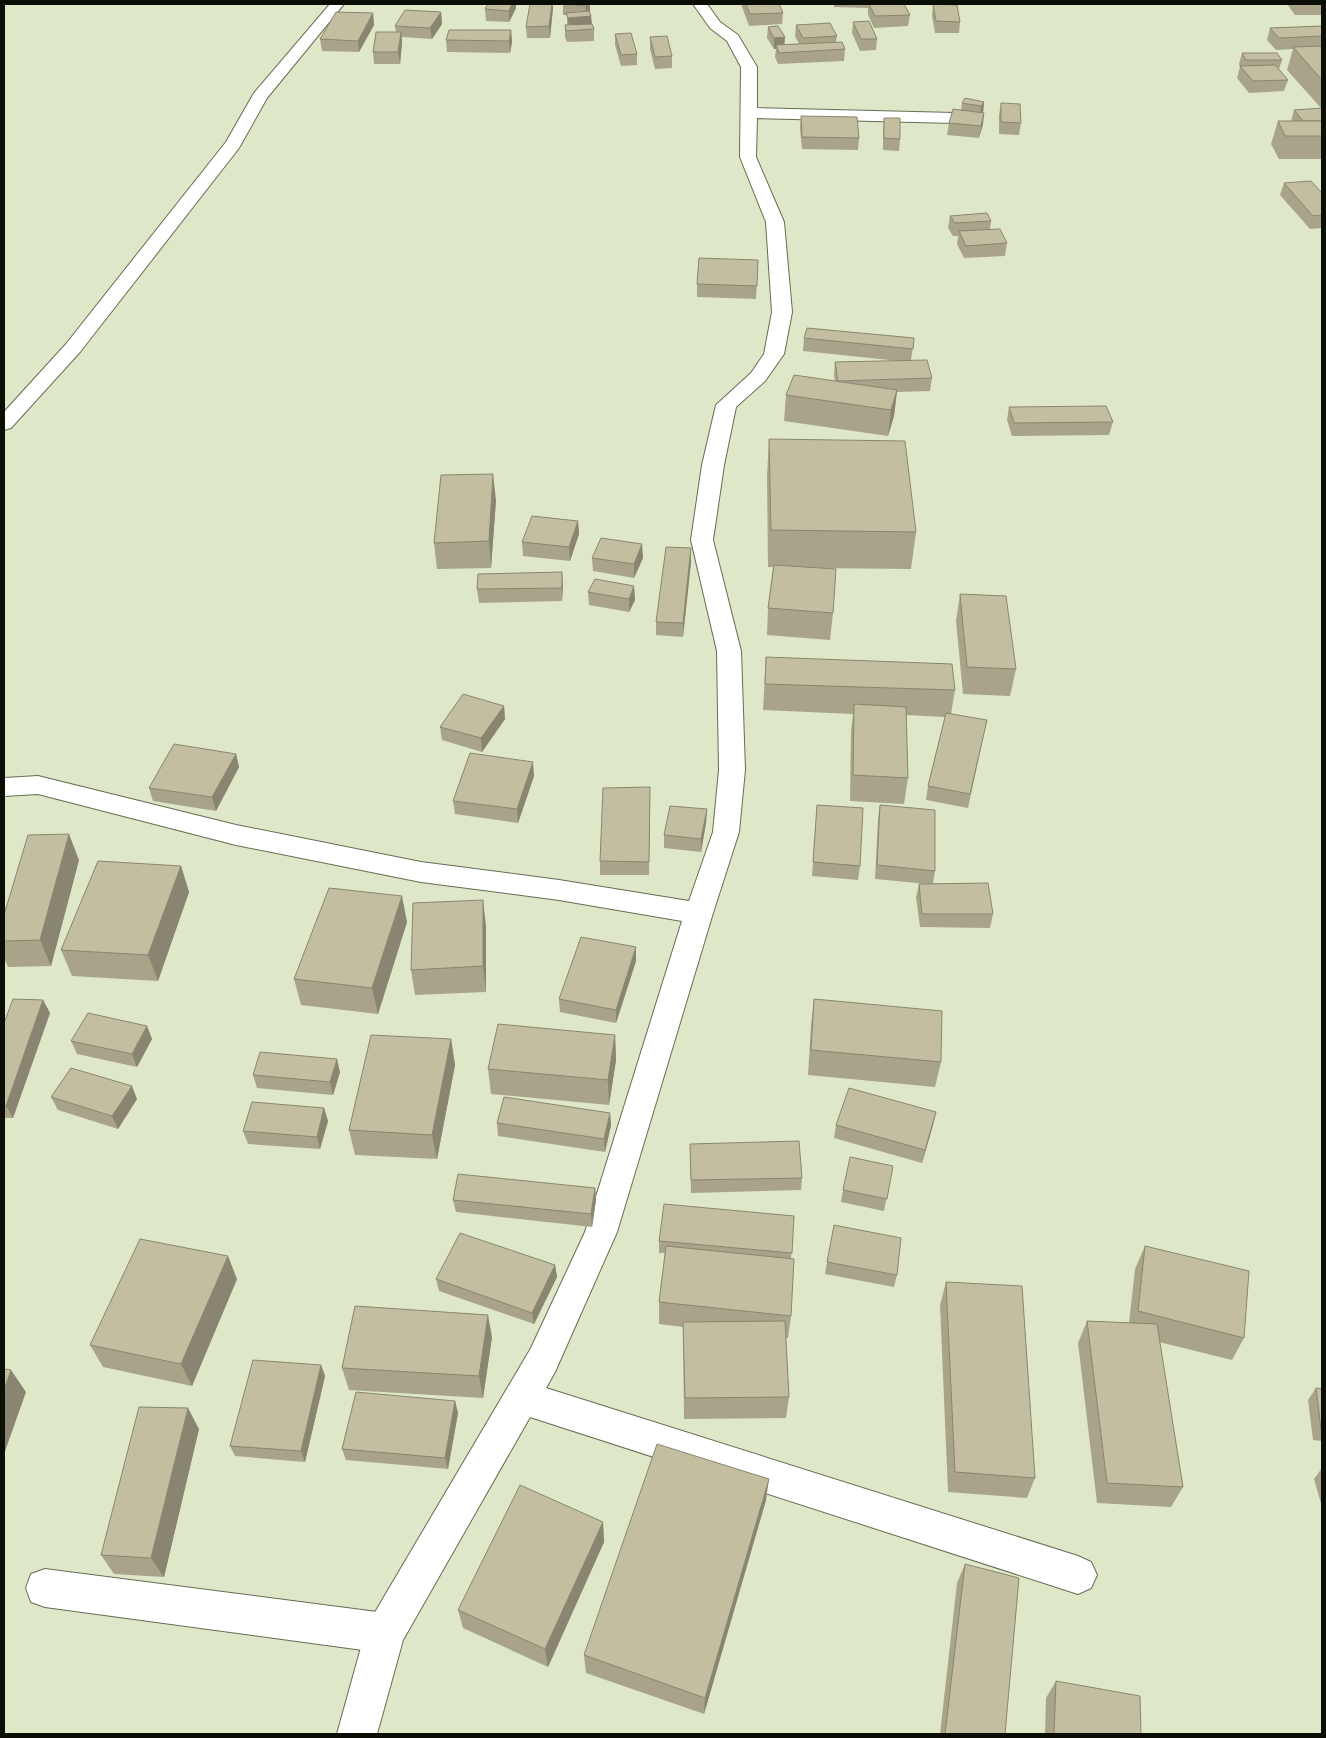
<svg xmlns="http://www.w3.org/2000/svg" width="1326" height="1738" font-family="Quicksand,sans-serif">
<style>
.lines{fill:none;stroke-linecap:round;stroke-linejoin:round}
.service-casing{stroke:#656d52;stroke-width:2}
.minor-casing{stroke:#656d52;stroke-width:2}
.service{fill:#fff;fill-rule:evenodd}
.minor{fill:#fff;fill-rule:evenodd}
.wall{fill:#a9a38a}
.shaded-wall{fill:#898570}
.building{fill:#c4bea0;stroke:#898570}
</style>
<rect width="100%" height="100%" fill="#dee8c9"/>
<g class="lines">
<g class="service-casing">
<path id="service" d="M45 1569 385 1613 399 1619 405 1633 399 1647 385 1653 45 1607 31 1602 26 1588 31 1574Z"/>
</g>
<g class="minor-casing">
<g id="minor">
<path d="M330 4H344L267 98 239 148 80 352 11 428 4 430V412L66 344 226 142 254 93Z"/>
<path d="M693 4H707L720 22 738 35 757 67V108L955 113 961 115 963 118 961 121 955 123 757 118 756 157 784 222 792 312 784 354 765 381 736 407 724 465 713 540 741 651 745 770 739 832 713 913 617 1232 555 1372 546 1388 1078 1556 1091 1562 1097 1575 1091 1588 1078 1594 530 1417 403 1640 377 1734H337L365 1633 371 1619 531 1348 585 1232 682 921 559 900 421 882 236 845 38 794 4 796V778L38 776 236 825 421 862 559 880 689 901 713 832 719 770 717 651 691 540 702 465 716 405 751 373 764 354 772 312 766 222 740 157 741 67 727 41 710 28Z"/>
</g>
</g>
<use href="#service" class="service"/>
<use href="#minor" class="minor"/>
</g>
<g class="wall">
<path d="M488 4H516V8L509 22 486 21 485 9Z"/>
<path d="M563 4H590V12L591 16 592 24 594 29V41L567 42 565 37V25H567V15H563Z"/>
<path d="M741 4H779L783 13 782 24 749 26Z"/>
<path d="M834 4H904L910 15 908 26 874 28 868 15V8L834 7Z"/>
<path d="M933 4 960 22 959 33H935L932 16Z"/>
<path d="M1287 4H1322V15H1295Z"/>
<path d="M553 8 550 38H527L526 27Z"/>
<path d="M441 12 442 24 432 39 402 37V43L400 64H374L373 52 396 32 395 26Z"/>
<path d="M373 13 374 25 359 52 322 51 320 39Z"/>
<path d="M853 22 877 39 876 50 860 51 852 33Z"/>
<path d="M796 25 837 36 836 42 845 49 844 61 778 64 775 57 776 49H774L767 38 768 27 785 37 784 45 799 44 795 36Z"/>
<path d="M1322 26V159H1279L1271 144 1278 121H1291L1294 110 1321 108 1287 70 1293 49 1276 50 1267 40 1270 28Z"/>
<path d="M511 30 512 42 510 53 447 52 446 40Z"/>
<path d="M615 34 637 54V65L621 66 615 45Z"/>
<path d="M650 37 672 56V68L655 69 650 49Z"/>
<path d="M1242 53 1282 60 1279 69 1288 80 1284 91 1249 93 1237 78 1240 67 1239 64Z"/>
<path d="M984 102 983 112 984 113 979 138 947 135 949 123 961 110 962 103Z"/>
<path d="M1001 103 1021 123 1019 135 999 134V115Z"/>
<path d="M801 116 859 138 858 150 802 149 800 128Z"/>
<path d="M884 118 900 139 899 151 883 150V130Z"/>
<path d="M1284 183 1322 193V228L1310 229 1280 195Z"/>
<path d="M950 216 991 221 990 230 1007 243 1005 256 964 258 957 244 958 236H953L948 228Z"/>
<path d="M758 260 756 299 697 297V284Z"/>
<path d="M804 338H914L911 360 932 378 930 391 897 392 894 416 888 436 784 421 786 395 835 381 834 376 835 362 899 361 803 351Z"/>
<path d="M1009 407 1113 422 1109 435 1012 436 1007 420Z"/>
<path d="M769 439 916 532 911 569 809 568 833 613 830 640 767 635 768 608 773 567H768L767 476Z"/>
<path d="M496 500 491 568 437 569 434 543Z"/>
<path d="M578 521 579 534 570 561 523 556 522 542Z"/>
<path d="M691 548V562L683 637 656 635V622Z"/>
<path d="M592 558H643L634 578 593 571Z"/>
<path d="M563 586 562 601 479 603 477 589Z"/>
<path d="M634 586 635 600 629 612 589 605 588 592Z"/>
<path d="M960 594 1016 669 1010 696 963 694 956 621Z"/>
<path d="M766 657 955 690 951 714 987 720 968 808 926 800 928 786 945 717 906 715 908 778 904 804 850 801 851 731 853 714 763 710Z"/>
<path d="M504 706 505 719 482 752 442 740 440 727Z"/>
<path d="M236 754 239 767 216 811 153 801 149 788Z"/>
<path d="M534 776 518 823 455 814 453 801Z"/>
<path d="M650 801 649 875H600V861Z"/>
<path d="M817 805 860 866 858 880 812 876Z"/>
<path d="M880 805 935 871 933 884 993 914 990 928 920 927 916 897 919 884H927L875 879 878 819Z"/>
<path d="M707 809 706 823 701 852 664 848V835Z"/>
<path d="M79 860 51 966 8 967 4 958V915Z"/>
<path d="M181 866 189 892 158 981 72 976 61 950Z"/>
<path d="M407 922 378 1014 301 1005 294 979Z"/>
<path d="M486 926V992L415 995 411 970Z"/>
<path d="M636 947V961L616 1023 560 1012 559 999Z"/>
<path d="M814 999 941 1062 935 1087 808 1075 811 1025Z"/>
<path d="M43 1000 50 1013 13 1118H4V1023Z"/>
<path d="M147 1026 152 1039 137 1067 77 1054 71 1041Z"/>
<path d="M615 1035 616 1060 609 1105 491 1094 488 1069Z"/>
<path d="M451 1039 455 1065 437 1159 355 1155 349 1130Z"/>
<path d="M340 1072 333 1095 257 1088 253 1075Z"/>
<path d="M51 1097 137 1099 118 1129 58 1110Z"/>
<path d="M324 1108 328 1121 320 1149 248 1144 243 1131Z"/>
<path d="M936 1112 933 1125 922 1163 834 1138 836 1125Z"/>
<path d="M610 1113 611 1125 605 1152 498 1136 497 1123Z"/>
<path d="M690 1144 802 1178 801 1190 691 1193Z"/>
<path d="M893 1166 884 1211 841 1202 843 1190Z"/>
<path d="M595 1188 596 1200 592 1227 456 1212 453 1200Z"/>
<path d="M794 1216 791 1259V1316L788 1338H786L789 1397 786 1418 684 1419 683 1327 659 1324V1302L665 1253H659V1241Z"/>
<path d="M1145 1246 1244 1338 1232 1360 1159 1342 1183 1487 1171 1507 1097 1503 1078 1343 1087 1321 1129 1323 1135 1269Z"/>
<path d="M827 1262 897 1275 894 1287 825 1274Z"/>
<path d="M555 1265 557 1277 534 1324 439 1291 436 1279Z"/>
<path d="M237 1279 192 1386 103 1367 90 1345Z"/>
<path d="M946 1282 1035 1478 1027 1498 948 1492 940 1305Z"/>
<path d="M492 1337 483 1398 349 1390 342 1368Z"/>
<path d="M321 1365 325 1376 305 1462 235 1456 230 1446Z"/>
<path d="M1316 1388 1322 1389V1441L1313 1440 1308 1400Z"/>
<path d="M455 1401 458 1413 448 1469 346 1460 342 1449Z"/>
<path d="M199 1429 164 1577 114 1574 101 1555Z"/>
<path d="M1322 1468V1507L1314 1479Z"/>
<path d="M766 1500 704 1714 586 1673 584 1655Z"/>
<path d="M603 1522 604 1542 548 1667 463 1628 458 1610Z"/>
<path d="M965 1564 1005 1734H940L957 1583Z"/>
<path d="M1056 1681 1141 1734H1045L1046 1698Z"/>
</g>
<g class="shaded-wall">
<path d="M512 4H516V8L509 22V11Z"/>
<path d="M552 4H553V8L550 38 549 26Z"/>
<path d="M587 4H590V12L587 16H591L592 27 569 29 568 18 586 16V6Z"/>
<path d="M441 12 442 24 432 39 430 28Z"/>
<path d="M373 13 374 25 359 52 358 41Z"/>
<path d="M511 30 512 42 510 53 509 41Z"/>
<path d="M401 32 402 43 400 64 398 52Z"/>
<path d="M785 37 784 48 776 45V49H774V38Z"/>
<path d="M984 102 983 114 980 118 981 106Z"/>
<path d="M984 113 983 125 979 138 981 126Z"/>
<path d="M897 390 894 416 888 436 891 410Z"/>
<path d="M493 474 496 500 491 568 489 541Z"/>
<path d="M578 521 579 534 570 561 569 547Z"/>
<path d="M642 544 643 558 634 578V564Z"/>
<path d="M691 548V562L683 637V623Z"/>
<path d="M562 572 563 586 562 601Z"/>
<path d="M634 586 635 600 629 612V599Z"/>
<path d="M504 706 505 719 482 752 481 738Z"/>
<path d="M236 754 239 767 216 811 212 797Z"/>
<path d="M533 762 534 776 518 823 517 809Z"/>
<path d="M707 809 706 823 701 852V839Z"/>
<path d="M69 834 79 860 51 966 40 940Z"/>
<path d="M181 866 189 892 158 981 148 955Z"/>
<path d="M402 896 407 922 378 1014 372 988Z"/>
<path d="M483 900 486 926V992L483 966Z"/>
<path d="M636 947V961L616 1023V1010Z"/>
<path d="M43 1000 50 1013 13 1118 6 1106Z"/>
<path d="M147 1026 152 1039 137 1067 132 1054Z"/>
<path d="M615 1035 616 1060 609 1105 608 1080Z"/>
<path d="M451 1039 455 1065 437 1159 432 1135Z"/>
<path d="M337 1059 340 1072 333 1095 330 1082Z"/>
<path d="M132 1086 137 1099 118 1129 112 1116Z"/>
<path d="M324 1108 328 1121 320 1149 317 1137Z"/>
<path d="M936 1112 933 1125 922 1163 925 1150Z"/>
<path d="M610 1113 611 1125 605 1152 604 1139Z"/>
<path d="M595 1188 596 1200 592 1227 591 1214Z"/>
<path d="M228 1256 237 1279 192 1386 181 1364Z"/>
<path d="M555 1265 557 1277 534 1324 532 1313Z"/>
<path d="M488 1315 492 1337 483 1398 479 1376Z"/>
<path d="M321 1365 325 1376 305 1462 301 1451Z"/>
<path d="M11 1370 26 1392 4 1454V1390Z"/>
<path d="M455 1401 458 1413 448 1469 445 1458Z"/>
<path d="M188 1408 199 1429 164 1577 151 1558Z"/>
<path d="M769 1479 766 1500 704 1714 705 1698Z"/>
<path d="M603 1522 604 1542 548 1667 545 1649Z"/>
</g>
<g class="building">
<path d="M488 4H512L509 11 485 9Z"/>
<path d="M530 4H552L549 26 526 27Z"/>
<path d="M566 4H587L586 6Z"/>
<path d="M746 4H779L783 13 750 14Z"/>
<path d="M869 4H904L910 15 875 16Z"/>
<path d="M933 4 957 5 960 22 936 21Z"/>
<path d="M405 10 441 12 430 28 395 26Z"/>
<path d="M589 11 591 16 568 18 566 13Z"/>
<path d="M336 12 373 13 358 41 320 39Z"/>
<path d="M869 21 877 39H861L853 22Z"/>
<path d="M830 23 837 36 803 38 796 25Z"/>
<path d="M592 24 594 29 566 31 565 25Z"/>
<path d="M778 26 785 37 774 38 768 27Z"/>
<path d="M1322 26V36L1279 38 1270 28Z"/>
<path d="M449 30H511L509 41 446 40Z"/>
<path d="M376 32H401L398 52H373Z"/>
<path d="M631 33 637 54 621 55 615 34Z"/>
<path d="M667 36 672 56 655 57 650 37Z"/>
<path d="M842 42 845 49 779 53 776 45Z"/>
<path d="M1322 46V80L1293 47Z"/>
<path d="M1242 53H1277L1282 60H1246Z"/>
<path d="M1275 65 1288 80 1253 81 1240 66Z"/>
<path d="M965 98 984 102 981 106 962 103Z"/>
<path d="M1001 103 1020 104 1021 123 1001 122Z"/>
<path d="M1322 108V121H1303L1294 110Z"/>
<path d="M953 109 984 113 981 126 949 123Z"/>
<path d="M801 116 857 117 859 138 802 137Z"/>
<path d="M884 118H900V139L884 138Z"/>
<path d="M1278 121H1322V136H1285Z"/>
<path d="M1311 181 1322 193V215L1313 216 1284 183Z"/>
<path d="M987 213 991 221 955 223 950 216Z"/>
<path d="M1000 229 1007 243 966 246 959 231Z"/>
<path d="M699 258 758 260 757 286 697 284Z"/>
<path d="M807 328 914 338 913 349 804 338Z"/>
<path d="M927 360 932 378 838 381 835 362Z"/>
<path d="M794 375 897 390 891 410 786 395Z"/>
<path d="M1106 406 1113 422 1014 423 1009 407Z"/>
<path d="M769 439 905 441 916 532 771 530Z"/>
<path d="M493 474 489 541 434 543 441 475Z"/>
<path d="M532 516 578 521 569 547 522 542Z"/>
<path d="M601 538 642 544 634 564 592 558Z"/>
<path d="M666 547 691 548 683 623 656 622Z"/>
<path d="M774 565 836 569 833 613 768 608Z"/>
<path d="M562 572V588L477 589 478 574Z"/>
<path d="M595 579 634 586 629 599 588 592Z"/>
<path d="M960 594 1006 596 1016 669 967 667Z"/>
<path d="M766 657 952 664 955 690 765 684Z"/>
<path d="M463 694 504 706 481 738 440 727Z"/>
<path d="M854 704 906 707 908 778 853 775Z"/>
<path d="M946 713 987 720 970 794 928 786Z"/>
<path d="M174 744 236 754 212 797 149 788Z"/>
<path d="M470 753 533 762 517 809 453 801Z"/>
<path d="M650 787 649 862 600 861 603 788Z"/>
<path d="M817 805 863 808 860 866 813 862Z"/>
<path d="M880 805 935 810V871L877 865Z"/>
<path d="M670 806 707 809 701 839 664 835Z"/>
<path d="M69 834 40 940 4 941V915L28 835Z"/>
<path d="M98 861 181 866 148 955 61 950Z"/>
<path d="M988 883 993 914H922L919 884Z"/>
<path d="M329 888 402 896 372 988 294 979Z"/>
<path d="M483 900V966L411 970 413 903Z"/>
<path d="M581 937 636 947 616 1010 559 999Z"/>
<path d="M13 999 43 1000 6 1106H4V1023Z"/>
<path d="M814 999 942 1011 941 1062 811 1050Z"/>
<path d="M88 1013 147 1026 132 1054 71 1041Z"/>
<path d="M498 1024 615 1035 608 1080 488 1069Z"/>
<path d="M371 1035 451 1039 432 1135 349 1130Z"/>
<path d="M260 1052 337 1059 330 1082 253 1075Z"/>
<path d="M71 1068 132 1086 112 1116 51 1097Z"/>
<path d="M849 1088 936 1112 925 1150 836 1125Z"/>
<path d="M504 1097 610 1113 604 1139 497 1123Z"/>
<path d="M252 1102 324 1108 317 1137 243 1131Z"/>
<path d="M799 1141 802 1178 691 1180 690 1144Z"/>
<path d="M850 1157 893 1166 887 1199 843 1190Z"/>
<path d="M458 1174 595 1188 591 1214 453 1200Z"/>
<path d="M664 1204 794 1216 792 1253 659 1241Z"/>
<path d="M834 1225 901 1238 897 1275 827 1262Z"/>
<path d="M460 1233 555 1265 532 1313 436 1279Z"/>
<path d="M140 1239 228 1256 181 1364 90 1345Z"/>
<path d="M666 1246 794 1259 791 1316 659 1302Z"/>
<path d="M1145 1246 1249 1271 1244 1338 1138 1311Z"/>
<path d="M946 1282 1022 1286 1035 1478 955 1472Z"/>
<path d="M355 1306 488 1315 479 1376 342 1368Z"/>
<path d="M785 1321 789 1397 685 1398 683 1322Z"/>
<path d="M1087 1321 1157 1324 1183 1487 1107 1483Z"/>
<path d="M253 1360 321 1365 301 1451 230 1446Z"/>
<path d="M4 1369 11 1370 4 1390Z"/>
<path d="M1316 1388 1322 1389V1429H1321Z"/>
<path d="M356 1392 455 1401 445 1458 342 1449Z"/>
<path d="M139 1407 188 1408 151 1558 101 1555Z"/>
<path d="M657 1444 769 1479 705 1698 584 1655Z"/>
<path d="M520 1485 603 1522 545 1649 458 1610Z"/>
<path d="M965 1564 1019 1578 1005 1734H945Z"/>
<path d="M1056 1681 1140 1696 1141 1734H1054Z"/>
</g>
<rect width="1326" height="1738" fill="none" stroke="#0b0e05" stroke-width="10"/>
</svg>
